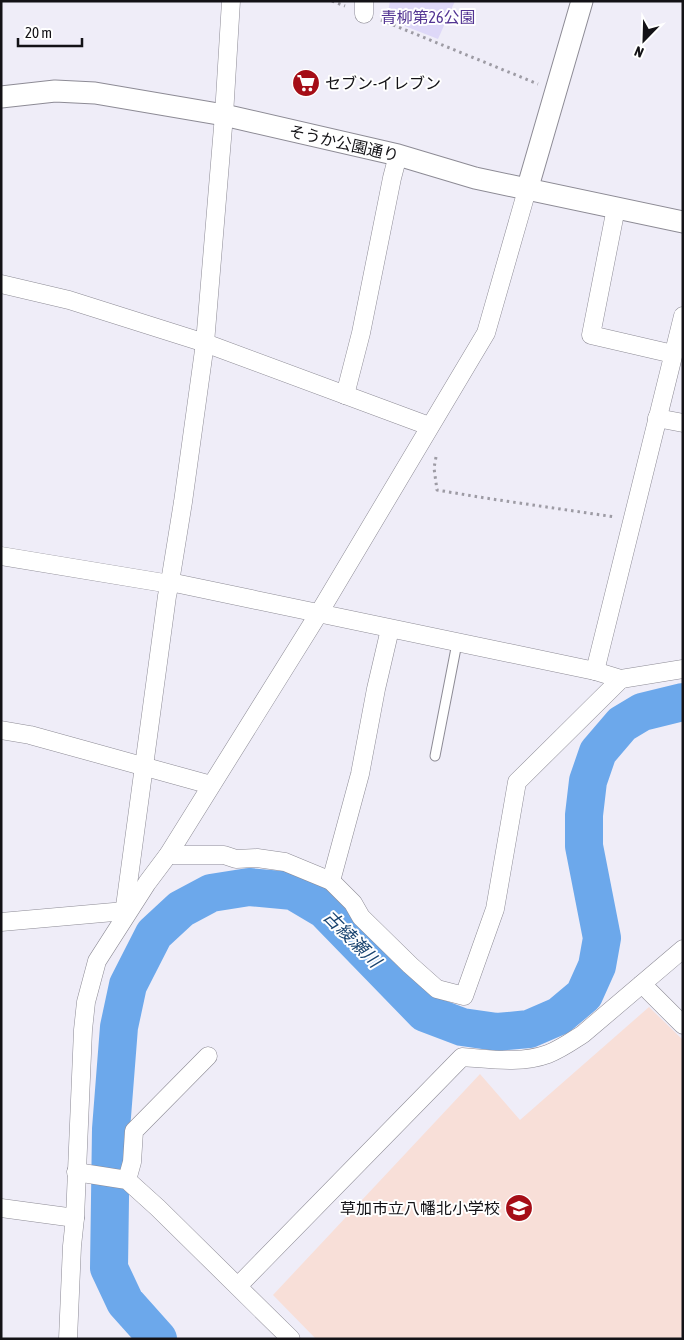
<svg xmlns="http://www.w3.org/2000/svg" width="684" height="1340" font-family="'Asap Condensed','Noto Sans JP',sans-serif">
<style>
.education{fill:#f8dfd8}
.green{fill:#ded8f8}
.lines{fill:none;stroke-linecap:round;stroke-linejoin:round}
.river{stroke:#6ca8eb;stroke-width:38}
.service-casing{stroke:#8d8b95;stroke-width:11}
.minor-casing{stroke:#8d8b95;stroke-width:19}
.tertiary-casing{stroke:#8d8b95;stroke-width:23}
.path{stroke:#9d9ba4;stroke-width:3;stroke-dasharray:2.5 4;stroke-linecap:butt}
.service{stroke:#fff;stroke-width:9}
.minor{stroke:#fff;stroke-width:18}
.tertiary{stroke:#fff;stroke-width:21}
.labels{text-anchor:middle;stroke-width:4;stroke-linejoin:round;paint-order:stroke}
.park-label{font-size:16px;fill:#533593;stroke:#fff}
.poi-label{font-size:16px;fill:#131216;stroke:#fff;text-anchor:start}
.street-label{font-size:16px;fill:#131216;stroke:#fff}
.water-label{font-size:18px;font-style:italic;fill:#1a4470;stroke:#fff}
</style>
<rect width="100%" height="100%" fill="#efedf8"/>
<path class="education" d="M649 1007 683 1040V1335L679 1339H316L273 1295 480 1074 520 1120Z"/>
<path class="green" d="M390 1H455L438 39 387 19Z"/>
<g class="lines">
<path class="river" d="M158 1339 125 1302 109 1268 111 1129 119 1027 128 985 154 934 181 909 211 893 249 887 293 891 325 910 425 1013 462 1027 497 1032 529 1029 559 1016 584 995 597 966 602 938 584 846V815L588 781 598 752 622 724 642 712 683 702"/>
<g class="service-casing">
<path id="service" d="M435 756 457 643"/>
</g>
<g class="minor-casing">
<g id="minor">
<path d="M364 1V14"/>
<path d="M616 208 591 335 673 354"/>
<path d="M1 284 69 300 205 343 429 426"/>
<path d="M345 395 361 333 392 178 398 155"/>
<path d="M657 418 683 423"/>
<path d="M1 556 170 584"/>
<path d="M170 582 595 671 621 679 683 669"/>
<path d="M595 671 683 316"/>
<path d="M1 730 30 735 211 785"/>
<path d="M168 855H224L236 859 257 858 285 862 331 881 353 903 361 917 410 965 437 989 464 996 495 909 517 782 621 679"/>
<path d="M331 881 360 774 376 689 390 629"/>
<path d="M124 914 167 596 170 582 183 502 205 343 224 115 231 1"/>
<path d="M1 922 125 911"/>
<path d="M642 984 683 1025"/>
<path d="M76 1172 127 1180 158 1208 291 1339"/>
<path d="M127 1180 132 1162 134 1131 208 1056"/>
<path d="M1 1208 75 1218"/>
<path d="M238 1286 462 1057C490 1059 521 1064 548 1054 561 1049 572 1041 583 1034L683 949"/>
<path d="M68 1339 72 1246 75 1218 83 1030 86 1002 97 961 147 883 168 855 319 613 486 333 527 190"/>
</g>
</g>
<g class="tertiary-casing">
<g id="tertiary">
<path d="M1 97 55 91 95 93 224 115 398 155 475 178 683 222"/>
<path d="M527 190 582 1"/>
</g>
</g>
<g class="path">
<path d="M332 1 345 6"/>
<path d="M381 20 538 84"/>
<path d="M436 457 434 468 437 490 485 498 615 517"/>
</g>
<use href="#service" class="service"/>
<use href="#minor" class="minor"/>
<use href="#tertiary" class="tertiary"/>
</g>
<defs>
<g id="supermarket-disc" transform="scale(1.4375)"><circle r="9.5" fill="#a50e17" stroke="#fff"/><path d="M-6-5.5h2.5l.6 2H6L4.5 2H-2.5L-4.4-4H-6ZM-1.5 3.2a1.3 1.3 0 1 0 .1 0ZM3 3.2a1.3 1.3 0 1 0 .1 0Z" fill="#fff"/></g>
<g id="school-disc" transform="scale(1.4375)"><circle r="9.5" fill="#a50e17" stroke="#fff"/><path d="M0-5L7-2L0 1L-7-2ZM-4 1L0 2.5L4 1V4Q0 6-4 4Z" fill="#fff"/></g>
</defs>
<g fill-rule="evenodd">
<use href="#supermarket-disc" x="306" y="83"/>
<use href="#school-disc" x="519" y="1208"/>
</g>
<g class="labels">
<g class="park-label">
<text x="428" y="23">青柳第26公園</text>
</g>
<g class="poi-label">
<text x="325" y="89">セブン-イレブン</text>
<text x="500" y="1214" text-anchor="end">草加市立八幡北小学校</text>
</g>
<g class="street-label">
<text transform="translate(344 143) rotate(13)" y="6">そうか公園通り</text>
</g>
<g class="water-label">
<text transform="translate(352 939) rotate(45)" y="6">古綾瀬川</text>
</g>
</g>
<rect width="684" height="1340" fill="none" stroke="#131216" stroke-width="5"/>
<g transform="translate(644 40) rotate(203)" stroke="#ffffff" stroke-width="4" paint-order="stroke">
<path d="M0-4L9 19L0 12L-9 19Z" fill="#131216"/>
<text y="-8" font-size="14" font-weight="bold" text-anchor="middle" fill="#131216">N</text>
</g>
<path d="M18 38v8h64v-8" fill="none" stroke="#131216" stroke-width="2.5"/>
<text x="25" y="38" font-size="15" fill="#131216" stroke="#ffffff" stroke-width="4" paint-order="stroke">20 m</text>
</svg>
